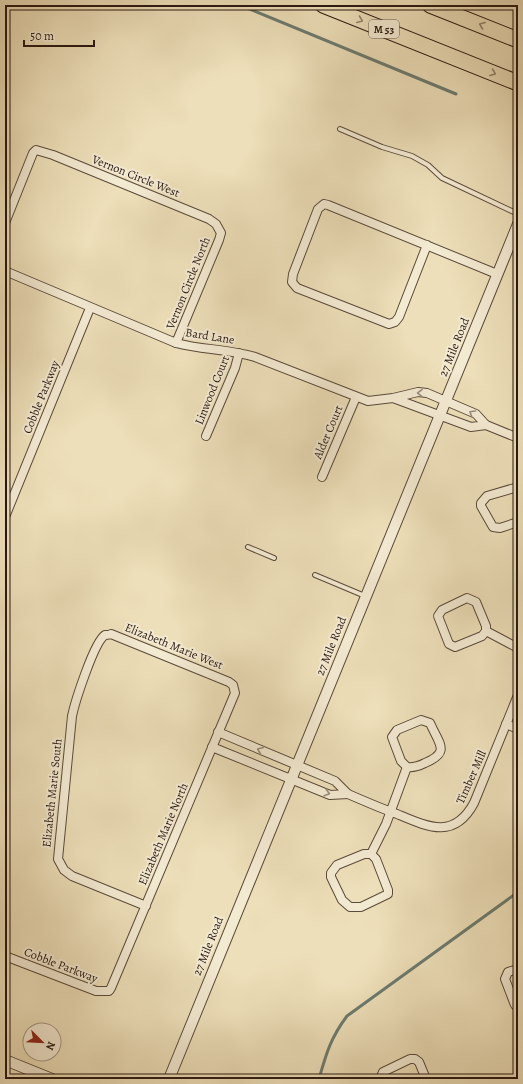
<svg xmlns="http://www.w3.org/2000/svg" width="523" height="1084" font-family="Alegreya,serif">
<style>
.lines{fill:none;stroke-linecap:round;stroke-linejoin:round}
.stream{stroke:#6c7b6f;stroke-width:3}
.service-casing{stroke:#5a4a3a;stroke-width:6}
.minor-casing{stroke:#5a4a3a;stroke-width:10}
.tertiary-casing{stroke:#5a4a3a;stroke-width:12}
.motorway-casing{stroke:#291810;stroke-width:17}
.service{stroke:#f3ead2;stroke-width:4}
.minor{stroke:#f3ead2;stroke-width:8}
.tertiary{stroke:#f3ead2;stroke-width:10}
.motorway{stroke:#eddfb9;stroke-width:15}
.oneway{stroke:#95856d}
.oneway2{stroke:#988c7b}
.labels{text-anchor:middle;stroke-width:4;stroke-linejoin:round;paint-order:stroke}
.shield{fill:#f3ead2;stroke:#66574a;stroke-width:1}
.shield-label{font-size:11px;font-weight:bold;fill:#291810}
.street-label{font-size:12px;fill:#291810;stroke:#f3ead2}
</style>
<rect width="100%" height="100%" fill="#eddfb9"/>
<filter id="stains"><feTurbulence type="fractalNoise" baseFrequency=".005" numOctaves="4"/><feColorMatrix values="0 0 0 0 .2 0 0 0 0 .09 0 0 0 0 .02 0 0 0 .5 -.17"/></filter>
<radialGradient id="worn" r=".72"><stop offset=".6" stop-color="#630" stop-opacity="0"/><stop offset="1" stop-color="#630" stop-opacity=".3"/></radialGradient>
<g class="lines">
<g class="stream">
<path d="M240 5 456 94"/>
<path d="M319 1079C326 1054 331 1037 347 1016L518 892"/>
</g>
<g class="service-casing">
<g id="service">
<path d="M340 129 382 147 412 156 428 165 442 178 518 214"/>
<path d="M248 547 274 558"/>
<path d="M315 575 365 596"/>
</g>
</g>
<g class="minor-casing">
<g id="minor">
<path d="M5 223 33 153 36 150 53 155 209 219 216 224 221 233 219 240 176 343"/>
<path d="M427 245 399 317 395 322 389 324 297 288 292 282 293 274 318 209 324 204 328 205 497 274"/>
<path d="M5 271 176 343C202 350 229 349 255 357L368 401 393 398 418 392 427 393 476 414 486 425 471 427 393 398"/>
<path d="M486 425 518 438"/>
<path d="M206 436 235 368 239 353"/>
<path d="M322 477 356 397"/>
<path d="M518 487 487 496 481 503V506L493 527 500 528 518 522"/>
<path d="M5 517 90 308"/>
<path d="M467 598 476 602 486 626V631L482 636 455 647 449 644 438 616 442 610Z"/>
<path d="M486 631 518 648"/>
<path d="M421 720 430 723C439 744 451 752 425 763 419 766 414 768 407 767L401 761 392 737 397 730Z"/>
<path d="M506 724 518 729"/>
<path d="M212 747 330 795 348 794 335 781 218 732"/>
<path d="M348 794C364 801 380 808 397 814 428 827 454 840 474 803L518 695"/>
<path d="M364 854H371L376 859 388 890V894L361 907H350L342 900 331 877V873L337 865Z"/>
<path d="M371 854 386 824 407 767"/>
<path d="M5 956 96 991H109L111 988 235 693 233 685 229 682 111 634C110 635 106 635 105 635 94 642 75 702 72 716L58 859 64 870 72 876 146 906"/>
<path d="M518 969 508 972 505 979 515 1005 518 1007"/>
<path d="M380 1079 383 1072 410 1059H415L419 1062 426 1079"/>
</g>
</g>
<g class="tertiary-casing">
<g id="tertiary">
<path d="M5 1060 52 1079"/>
<path d="M169 1079 518 224"/>
</g>
</g>
<g class="motorway-casing">
<g id="motorway">
<path d="M323 5 518 83"/>
<path d="M430 5 518 40"/>
</g>
</g>
<use href="#service" class="service"/>
<use href="#minor" class="minor"/>
<use href="#tertiary" class="tertiary"/>
<use href="#motorway" class="motorway"/>
</g>
<defs><path id="oneway-chevron" d="M-2-3.5L2.5 0L-2 3.5" fill="none" stroke-width="1.6" stroke-linecap="round" stroke-linejoin="round"/></defs>
<g class="oneway">
<use href="#oneway-chevron" transform="translate(360 20) rotate(22)"/>
<use href="#oneway-chevron" transform="translate(482 25) rotate(-158)"/>
<use href="#oneway-chevron" transform="translate(493 73) rotate(22)"/>
</g>
<g class="oneway2">
<use href="#oneway-chevron" transform="translate(420 393) rotate(-179)"/>
<use href="#oneway-chevron" transform="translate(472 413) rotate(-149)"/>
<use href="#oneway-chevron" transform="translate(260 750) rotate(-157)"/>
<use href="#oneway-chevron" transform="translate(327 793) rotate(16)"/>
</g>
<g class="labels">
<rect class="shield" x="369" y="20" width="30" height="18" rx="3"/>
<g class="shield-label">
<text x="384" y="33">M 53</text>
</g>
<g class="street-label">
<text transform="translate(136 176) rotate(22)" y="4">Vernon Circle West</text>
<text transform="translate(188 283) rotate(-68)" y="4">Vernon Circle North</text>
<text transform="translate(210 336) rotate(9)" y="4">Bard Lane</text>
<text transform="translate(454 347) rotate(-68)" y="4">27 Mile Road</text>
<text transform="translate(212 390) rotate(-68)" y="4">Linwood Court</text>
<text transform="translate(41 397) rotate(-68)" y="4">Cobble Parkway</text>
<text transform="translate(328 432) rotate(-67)" y="4">Alder Court</text>
<text transform="translate(174 646) rotate(22)" y="4">Elizabeth Marie West</text>
<text transform="translate(331 646) rotate(-68)" y="4">27 Mile Road</text>
<text transform="translate(471 777) rotate(-66)" y="4">Timber Mill</text>
<text transform="translate(52 793) rotate(-84)" y="4">Elizabeth Marie South</text>
<text transform="translate(163 834) rotate(-67)" y="4">Elizabeth Marie North</text>
<text transform="translate(208 946) rotate(-68)" y="4">27 Mile Road</text>
<text transform="translate(61 965) rotate(21)" y="4">Cobble Parkway</text>
</g>
</g>
<rect width="523" height="1084" fill="none" stroke="#eddfb9" stroke-width="20"/>
<rect x="6" y="6" width="511" height="1072" fill="none" stroke="#291810" stroke-width="2"/>
<rect x="10" y="10" width="503" height="1064" fill="none" stroke="#291810"/>
<g transform="translate(42 1042) rotate(114)"><circle r="19" fill="#f3ead2" stroke="#a29684"/>
<path d="M0-3L7 15L0 10L-7 15Z" fill="#8f2418"/>
<text y="-6" font-size="11" font-weight="bold" text-anchor="middle" fill="#291810">N</text>
</g>
<path d="M24 40v6h70v-6" fill="none" stroke="#291810" stroke-width="2"/>
<text x="30" y="40" font-size="12" fill="#291810" stroke="#f3ead2" stroke-width="3" paint-order="stroke">50 m</text>
<rect width="100%" height="100%" filter="url(#stains)"/>
<rect width="100%" height="100%" fill="url(#worn)"/>
</svg>
